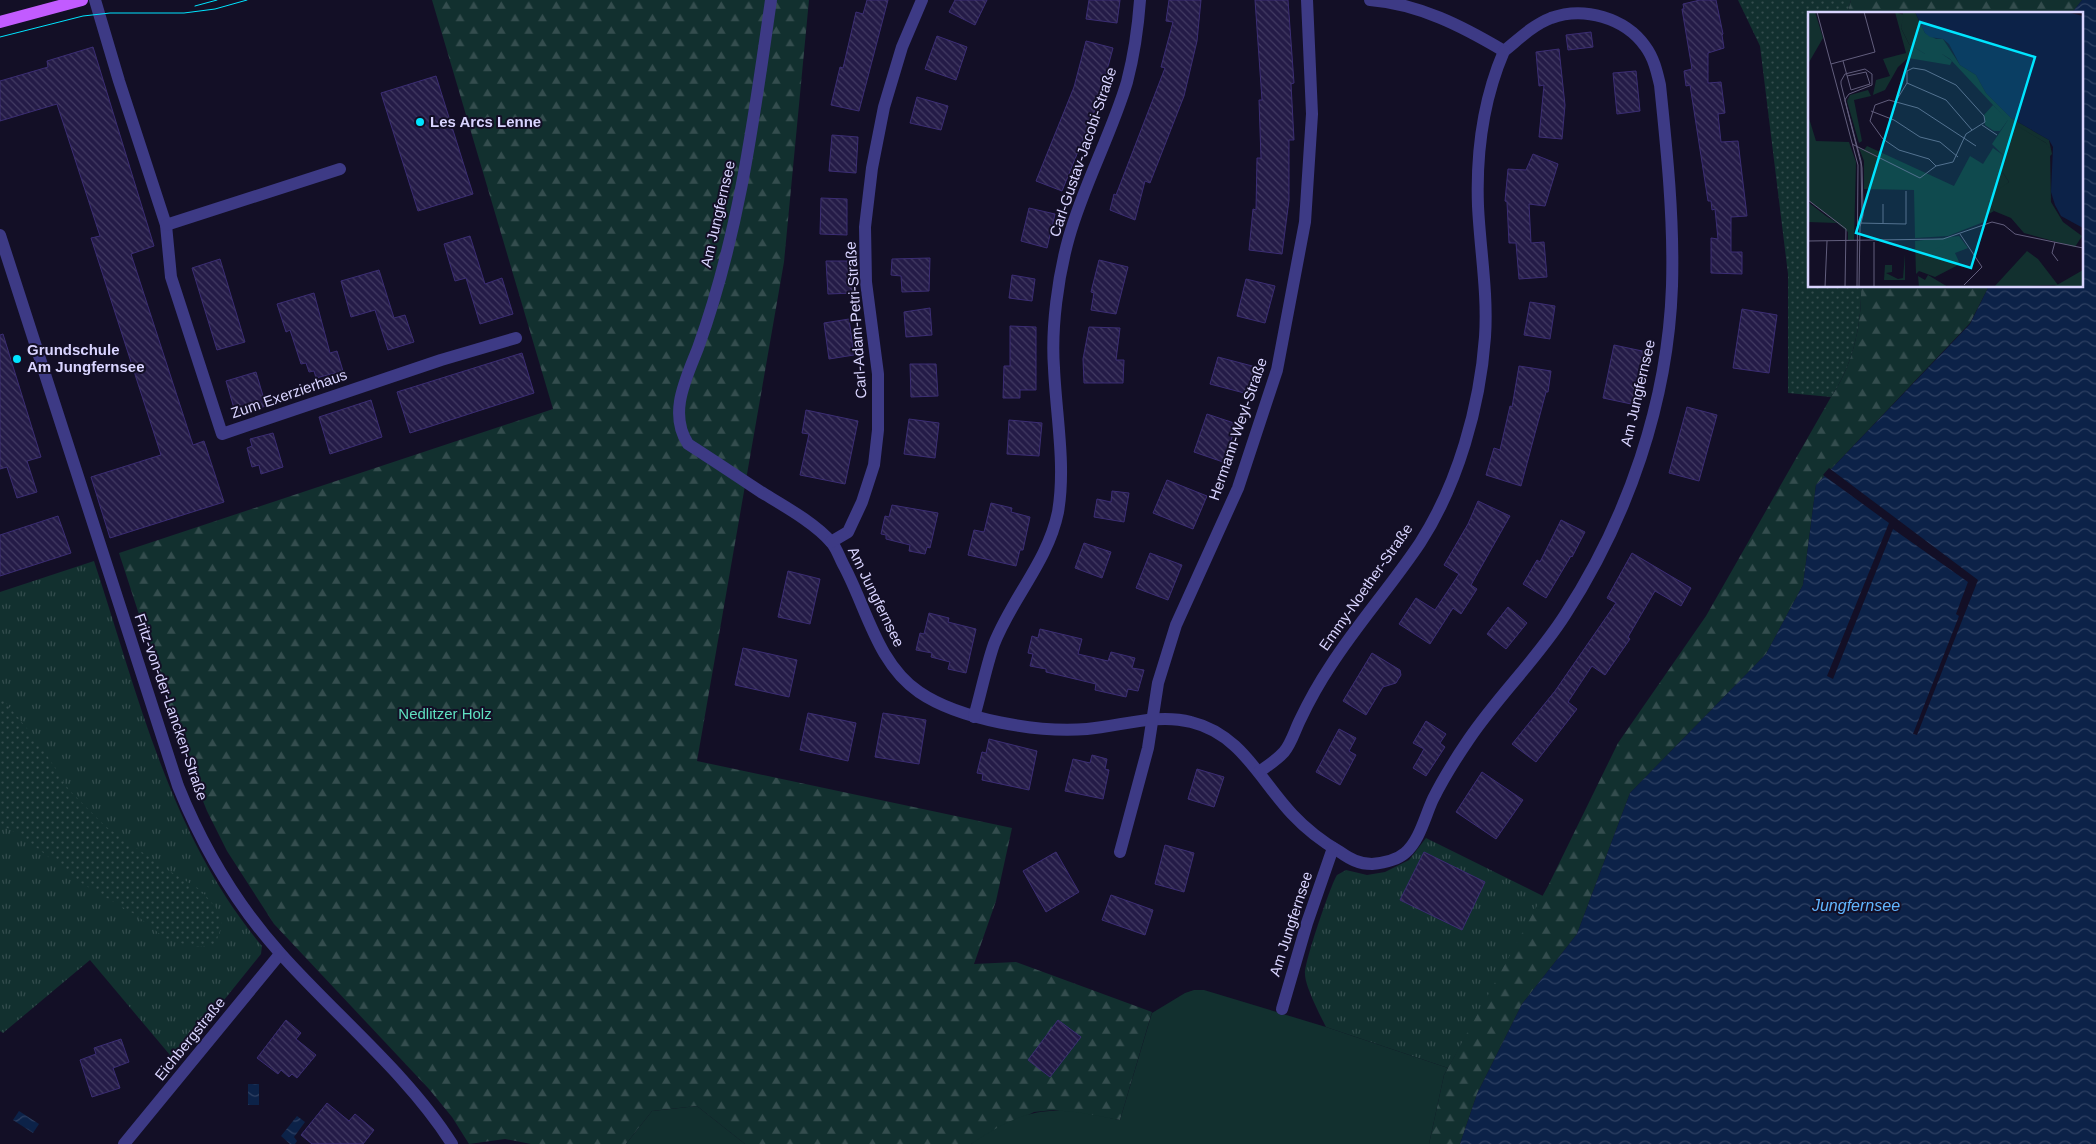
<svg xmlns="http://www.w3.org/2000/svg" width="2096" height="1144" font-family="Arial,sans-serif">
<style>
.grass{fill:url(#grass-tufts)}
.forest{fill:url(#forest-firs)}
.park{fill:url(#park-dots)}
.garden{fill:#12302f}
.water{fill:url(#water-waves)}
.pier{fill:#130f26}
.building{fill:url(#building-back-hatch);stroke:#3b2d73}
.lines{fill:none;stroke-linecap:round;stroke-linejoin:round}
.street{stroke:#3d3a85;stroke-width:12}
.primary{stroke:#c25bff;stroke-width:12}
.tram{stroke:#00e5ff;stroke-width:1}
.poi-dot{fill:#00e5ff;stroke:#130f26;stroke-width:2}
.labels{text-anchor:middle;stroke-width:4;stroke-linejoin:round;paint-order:stroke}
.poi-label{font-size:15px;font-weight:bold;fill:#d9d4ff;stroke:#130f26;text-anchor:start}
.street-label{font-size:15px;fill:#d9d4ff;stroke:#130f26}
.park-label{font-size:15px;fill:#5fe0c0;stroke:#130f26}
.water-label{font-size:16px;font-style:italic;fill:#62b6ff;stroke:#130f26}
.inset-road{fill:none;stroke:#625e7d;stroke-width:1}
.view{fill:#00e5ff;fill-opacity:0.15;stroke:#00e5ff;stroke-width:2.5}
.inset-edge{fill:none;stroke:#d9d4ff;stroke-width:2.5}
</style>
<defs>
<pattern id="grass-tufts" width="24" height="20" patternUnits="userSpaceOnUse" patternTransform="scale(1.25)"><rect width="24" height="20" fill="#12302f"/><path d="M3 7l-1-3M5 7V3M7 7l1-3M15 17l-1-3M17 17v-4M19 17l1-3" fill="none" stroke="#344d4e"/></pattern>
<pattern id="forest-firs" width="22" height="20" patternUnits="userSpaceOnUse" patternTransform="scale(1.25)"><rect width="22" height="20" fill="#12302f"/><path d="M5 1l3.5 6h-7zM16 11l3.5 6h-7z" fill="#344d4e"/></pattern>
<pattern id="park-dots" width="8" height="8" patternUnits="userSpaceOnUse" patternTransform="scale(1.25)"><rect width="8" height="8" fill="#12302f"/><path d="M2 2h.1M6 6h.1" fill="none" stroke="#344d4e" stroke-width="1.8" stroke-linecap="round"/></pattern>
<pattern id="water-waves" width="16" height="10" patternUnits="userSpaceOnUse" patternTransform="scale(1.25)"><rect width="16" height="10" fill="#0c2248"/><path d="M0 5q4-4 8 0t8 0" fill="none" stroke="#2f4163"/></pattern>
<pattern id="building-back-hatch" width="6" height="6" patternUnits="userSpaceOnUse" patternTransform="scale(1.25)"><rect width="6" height="6" fill="#241b47"/><path d="M-1 5l2 2M0 0l6 6M5-1l2 2" fill="none" stroke="#433b63"/></pattern>
</defs>
<rect width="100%" height="100%" fill="#130f26"/>
<g class="grass">
<path d="M94 561C138 694 170 836 262 946L261 954 175 1061 90 960 3 1033 0 1031V592Z"/>
<path d="M1426 838 1545 897 1448 1068 1326 1027C1320 1015 1305 986 1305 974 1304 963 1331 884 1337 875L1346 870 1367 875 1385 872 1409 860Z"/>
</g>
<g class="forest">
<path d="M432 0H809L784 262 697 761 1012 828 996 901 974 964 1016 962 1152 1012 1120 1120 1053 1110 1034 1112 971 1144H745L697 1106 652 1111 626 1144H531L505 1139 469 1144 452 1117 429 1089 274 924 227 851 207 811 186 759 119 553 553 409Z"/>
<path d="M1851 0H2082L2071 14H1847Z"/>
<path d="M1861 286H1989L1970 323 1816 485 1803 585 1766 654 1630 793 1577 934 1522 1004 1477 1094 1460 1144H1429L1444 1075 1548 886 1618 743 1706 616 1831 397C1853 365 1862 324 1861 286Z"/>
</g>
<g class="park">
<path d="M1738 0H1851L1847 14H1810V286H1861C1862 324 1853 365 1831 397L1788 393V274L1760 46Z"/>
<path d="M0 696 39 743 69 790 105 826 166 869 201 890 216 908 222 925 215 945 193 947 165 938 136 915 83 884 23 837 0 824Z"/>
</g>
<g class="garden">
<path d="M1194 990H1204L1326 1027 1448 1068 1444 1075 1429 1144H971C979 1138 988 1133 997 1128 1044 1102 1070 1111 1120 1120L1152 1013 1185 993Z"/>
<path d="M697 1106 745 1144H626L652 1111Z"/>
</g>
<g class="water">
<path d="M2082 0H2096V1144H1460L1477 1094 1522 1004 1577 934 1630 793 1766 654 1803 585 1816 485 1970 324 1989 286H2082V14H2071Z"/>
<rect x="248" y="1084" width="11" height="21"/>
<path d="M19 1111 39 1124 33 1133 13 1120Z"/>
<path d="M297 1116 305 1122 294 1137 297 1141 295 1144H290L281 1136Z"/>
</g>
<path class="pier" d="M1829 468 1978 580 1917 735 1913 734 1959 616 1956 614 1968 582 1893 529 1833 679 1827 676 1889 523 1823 475Z"/>
<g class="building">
<path d="M867 0H888L859 111 831 105 840 67 843 68 856 12 863 14Z"/>
<path d="M955 0H987L975 25 949 12Z"/>
<path d="M1089 0H1120L1117 23 1086 19Z"/>
<path d="M1169 0H1201L1197 41 1184 96 1150 183 1145 181 1135 220 1110 210 1114 194 1116 195 1165 68 1161 67 1173 22 1166 21Z"/>
<path d="M1255 0H1288L1294 83 1291 84 1294 140H1289V200L1282 254 1249 250 1253 209 1256 210 1257 158H1261L1259 100H1262Z"/>
<path d="M1716 0 1723 34 1722 35 1724 48 1708 53V83L1721 82 1725 113 1718 114 1721 142 1738 141 1747 216 1731 217V252H1742V274L1711 273V238L1718 239 1715 209 1712 210 1711 201H1708L1690 85 1686 86 1684 71 1692 69 1682 9H1684L1683 4 1700 0Z"/>
<path d="M1591 32 1593 47 1568 50 1566 35Z"/>
<path d="M937 36 967 47 956 80 925 69Z"/>
<path d="M1086 41 1113 48 1099 100 1062 191 1036 181 1074 87Z"/>
<path d="M93 47 154 246 131 254 193 445 204 441 224 502 110 538 91 477 161 455 91 238 100 236 57 104 0 121V81L48 67 47 61Z"/>
<path d="M1559 49 1565 105 1562 139 1539 137 1544 85 1539 86 1536 52Z"/>
<path d="M1636 71 1640 111 1617 114 1613 73Z"/>
<path d="M436 76 473 194 418 211 381 93Z"/>
<path d="M917 97 948 106 941 130 910 123Z"/>
<path d="M832 135 858 137 856 173 829 171Z"/>
<path d="M1533 154 1558 164 1545 206 1529 204 1531 243 1544 242 1547 277 1519 279 1516 243H1509L1507 202 1505 201 1508 169 1526 170Z"/>
<path d="M821 198 847 199V235L820 234Z"/>
<path d="M1029 208 1055 214 1047 248 1021 241Z"/>
<path d="M470 236 485 284 502 278 513 314 480 324 466 278 455 281 444 244Z"/>
<path d="M930 258 929 291 902 292 901 276 891 275 892 259Z"/>
<path d="M220 259 245 342 217 350 192 268Z"/>
<path d="M1099 260 1128 267 1116 314 1091 310 1094 293 1091 292Z"/>
<path d="M826 261H853L854 293 828 294Z"/>
<path d="M379 270 394 318 405 315 414 342 388 350 375 310 351 317 341 281Z"/>
<path d="M1012 275 1035 279 1032 301 1009 298Z"/>
<path d="M1246 279 1275 286 1265 323 1237 316Z"/>
<path d="M314 293 330 353 337 351 343 371 316 378 314 371 309 372 306 363 301 364 290 330 286 332 277 304Z"/>
<path d="M1530 302 1555 306 1550 339 1524 335Z"/>
<path d="M930 308 932 335 906 337 904 312Z"/>
<path d="M1742 309 1777 315 1769 373 1733 368Z"/>
<path d="M849 319 854 355 829 359 824 323Z"/>
<path d="M1010 326 1036 327V390H1020V398H1003L1004 366H1010Z"/>
<path d="M1089 327 1120 328 1116 360H1124L1123 383H1084L1083 359Z"/>
<path d="M3 334 41 457 27 461 37 492 17 498 7 467 0 469V335Z"/>
<path d="M1614 345 1647 352 1636 405 1603 398Z"/>
<path d="M522 353 534 393 410 433 397 392Z"/>
<path d="M1218 357 1256 367 1248 394 1210 384Z"/>
<path d="M910 364H936L938 396 911 397Z"/>
<path d="M1519 366 1551 371 1548 392H1546L1521 486 1486 475 1494 448 1500 450 1510 406 1512 407Z"/>
<path d="M256 372 266 406 236 415 226 381Z"/>
<path d="M371 400 382 437 330 454 319 417Z"/>
<path d="M1687 407 1717 415 1699 481 1669 473Z"/>
<path d="M806 410 858 421 845 484 800 475 809 434 802 433Z"/>
<path d="M1207 414 1237 424 1223 462 1194 452Z"/>
<path d="M909 419 939 423 935 458 904 454Z"/>
<path d="M1009 420 1042 423 1039 456 1007 454Z"/>
<path d="M273 433 283 467 261 474 259 465 252 467 247 448 252 446 250 439Z"/>
<path d="M1167 480 1207 496 1193 529 1153 513Z"/>
<path d="M1112 491 1129 493 1124 522 1094 517 1097 499 1111 502Z"/>
<path d="M1478 501 1510 516 1471 585 1477 589 1461 614 1453 608 1430 644 1399 624 1416 598 1435 610 1459 574 1444 565 1468 524Z"/>
<path d="M991 503 1012 508 1011 512 1030 517 1023 550H1020L1016 566 968 555 974 530 984 532Z"/>
<path d="M892 505 938 513 930 548 927 547 925 554 909 551 910 545 886 539V535L881 534 885 516 889 517Z"/>
<path d="M58 516 71 553 0 576V535Z"/>
<path d="M1561 520 1585 532 1572 557 1571 556 1546 598 1523 584 1537 560 1540 562Z"/>
<path d="M1084 543 1111 552 1102 578 1075 568Z"/>
<path d="M1150 553 1182 565 1168 600 1136 588Z"/>
<path d="M1632 553 1691 588 1681 606 1655 591 1628 637 1630 639 1605 675 1592 666 1568 702 1577 709 1536 762 1512 744 1555 691 1616 603 1607 598Z"/>
<path d="M788 571 820 579 810 624 778 617Z"/>
<path d="M1508 607 1527 623 1506 649 1487 634Z"/>
<path d="M929 613 949 618 948 622 976 629 966 673 948 669 950 662 931 657 932 653 916 650 920 633 924 634Z"/>
<path d="M1040 629 1082 639 1078 654 1108 661 1111 652 1135 658 1132 668 1144 670 1138 691 1128 689 1126 697 1095 690 1096 684 1046 672V669L1030 666 1033 654 1028 653 1032 636 1038 638Z"/>
<path d="M743 648 797 660 789 697 735 685Z"/>
<path d="M1372 653 1400 670 1401 675 1396 683 1383 687 1366 715 1343 701Z"/>
<path d="M808 713 856 723 848 761 800 750Z"/>
<path d="M883 713 926 720 919 764 875 757Z"/>
<path d="M1426 721 1446 734 1440 743 1445 747 1426 776 1413 768 1424 749 1413 743Z"/>
<path d="M1339 729 1356 738 1349 751 1356 755 1340 785 1316 772Z"/>
<path d="M989 739 1037 751 1029 790 982 780 983 774 977 773 982 752 986 753Z"/>
<path d="M1092 755 1107 759 1105 769 1109 770 1103 799 1065 791 1073 759 1090 763Z"/>
<path d="M1197 769 1224 777 1214 807 1188 799Z"/>
<path d="M1482 772 1523 800 1496 839 1456 812Z"/>
<path d="M1165 845 1194 853 1184 892 1155 884Z"/>
<path d="M1056 852 1079 892 1046 912 1023 871Z"/>
<path d="M1424 852 1485 882 1462 930 1400 900Z"/>
<path d="M1111 895 1153 910 1145 935 1102 920Z"/>
<path d="M286 1020 301 1033 296 1039 316 1055 297 1078 292 1074 289 1077 281 1070 278 1074 257 1058Z"/>
<path d="M1058 1020 1081 1037 1050 1077 1028 1060Z"/>
<path d="M121 1039 129 1062 113 1068 120 1088 92 1097 80 1060 96 1054 94 1048Z"/>
<path d="M327 1103 349 1121 355 1114 374 1130 363 1144H312L301 1135Z"/>
</g>
<g class="lines">
<g class="street">
<path d="M95 0 119 81 166 225 171 277 222 434 441 360 516 338"/>
<path d="M771 0C754 118 739 235 698 348 686 379 668 413 688 444 713 460 737 476 761 492 784 506 815 523 832 543 837 549 840 559 844 566 867 609 877 663 919 692 960 720 1039 733 1087 729 1122 726 1157 713 1191 722 1241 734 1260 780 1292 814 1306 829 1323 842 1340 852 1350 859 1359 864 1372 864 1382 863 1397 860 1405 853 1420 840 1425 816 1433 799 1443 779 1456 758 1469 739 1498 696 1537 659 1565 615 1628 518 1668 402 1672 286 1674 219 1667 152 1660 85 1657 72 1654 58 1645 46 1625 18 1584 6 1551 18 1533 25 1519 39 1504 51 1462 26 1419 4 1370 0"/>
<path d="M166 225 340 169"/>
<path d="M0 235 178 786C203 848 236 904 280 953 334 1014 409 1075 452 1144"/>
<path d="M831 542 848 532 862 502 874 465 878 430V374L866 282 865 227 872 168 884 107 902 47 922 0"/>
<path d="M974 717C981 693 986 667 994 644 1012 598 1048 561 1058 512 1066 465 1056 415 1054 368 1051 328 1058 276 1069 237 1084 184 1111 135 1127 82 1134 55 1138 28 1140 0"/>
<path d="M1259 772C1267 766 1277 760 1284 752 1291 744 1295 730 1300 720 1309 701 1319 683 1331 665 1358 623 1392 585 1420 543 1458 484 1480 406 1485 337 1488 293 1480 249 1478 206 1476 152 1483 100 1504 51"/>
<path d="M1120 852 1148 748 1158 683 1176 625 1238 488 1277 370 1305 222 1312 114 1307 0"/>
<path d="M1282 1009 1307 923 1333 848"/>
<path d="M124 1144 280 954"/>
</g>
<path class="primary" d="M0 22 82 0"/>
<g class="tram">
<path d="M195 6 217 0"/>
<path d="M0 37 83 16 110 13H184L215 9 247 0"/>
</g>
</g>
<g class="poi-dot">
<circle cx="420" cy="122" r="5"/>
<circle cx="17" cy="359" r="5"/>
</g>
<g class="labels">
<g class="poi-label">
<text x="430" y="127">Les Arcs Lenne</text>
<text x="27" y="355">Grundschule<tspan x="27" dy="17">Am Jungfernsee</tspan></text>
</g>
<g class="street-label">
<text transform="translate(1083 152) rotate(-71)" y="5">Carl-Gustav-Jacobi-Straße</text>
<text transform="translate(718 214) rotate(-77)" y="5">Am Jungfernsee</text>
<text transform="translate(856 320) rotate(-94)" y="5">Carl-Adam-Petri-Straße</text>
<text transform="translate(1638 393) rotate(-77)" y="5">Am Jungfernsee</text>
<text transform="translate(289 394) rotate(-19)" y="5">Zum Exerzierhaus</text>
<text transform="translate(1238 429) rotate(-71)" y="5">Hermann-Weyl-Straße</text>
<text transform="translate(1366 587) rotate(-55)" y="5">Emmy-Noether-Straße</text>
<text transform="translate(876 597) rotate(64)" y="5">Am Jungfernsee</text>
<text transform="translate(171 707) rotate(71)" y="5">Fritz-von-der-Lancken-Straße</text>
<text transform="translate(1291 924) rotate(-72)" y="5">Am Jungfernsee</text>
<text transform="translate(190 1039) rotate(-51)" y="5">Eichbergstraße</text>
</g>
<g class="park-label">
<text x="445" y="719">Nedlitzer Holz</text>
</g>
<g class="water-label">
<text x="1856" y="911">Jungfernsee</text>
</g>
</g>
<g transform="translate(1808 12)">
<rect width="275" height="275" fill="#130f26"/>
<path d="M60 78 63 84 46 88 54 129 51 131 39 89 42 83ZM185 93 200 108 192 119H186L177 113 176 103ZM151 224 160 236 147 241 152 252 127 265 111 259 108 262 107 229ZM219 239 230 247 250 273 186 275ZM97 242V268H76L77 253H84V260L78 261 90 267 95 266Z" fill="#12302f"/>
<path d="M0 0H7L15 26 0 52ZM95 0H107L117 21 128 27H135L152 53 168 63 178 81 203 106 241 128 244 142 242 144 238 131 200 109 142 47 134 42H117L101 32 93 16ZM0 103 8 129 41 130 48 150 46 228H40V220L0 188ZM59 134 146 174 162 144 175 152 185 136 195 143 192 156 201 170 180 189 186 199 179 203 178 209 140 224 107 226 106 178 56 177V149L51 136 56 138Z" fill="#12302f"/>
<path d="M87 0 96 3 93 16 101 32 117 42H134L144 49 142 53 100 46 90 55 77 78 65 83 68 68 82 64 75 47 98 41ZM0 190 18 204 29 211 0 210ZM143 228 148 227 149 231 139 240 124 252H114L116 244Z" fill="#12302f"/>
<path d="M200 108 238 131 242 137 243 190 255 210 274 224 267 235 216 221 203 206 186 199 180 189V185L201 170 192 156 195 143 184 132ZM275 258V275H243L249 273ZM120 263 140 275H111L110 264 117 268Z" fill="#12302f"/>
<path d="M107 0H259L275 4V216L253 204 247 193 243 180 245 135 241 128 203 106 178 81 168 63 152 53 141 32 135 27 122 25 117 21Z" fill="#0c2248"/>
<path class="inset-road" d="M9 0 50 153 49 275M35 49 43 78 62 72 58 60 39 64M23 52 67 40 56 0M99 71 138 88 164 118M63 99 86 108 112 125 132 130 150 145M174 113 189 123M44 132 112 166 128 154 145 150 158 122 177 110 176 104 148 73 117 58 105 56 99 59V71L88 89M128 154 121 147 91 138 75 127 62 109 67 93 81 88 110 96 168 134M0 188 38 217 37 275M75 192V211M50 211 98 212V179M152 222 174 255 156 273M0 229 135 227 184 210 196 213 207 222 275 236M66 230V275M247 230 244 241 250 249M17 275 19 229M51 275 52 215 55 203V198L54 156 53 149 49 134 37 88 33 72V69L37 62 57 57 64 62V73L41 82 38 86 37 88V89L53 152 54 205"/>
<path class="view" d="M112 10 227 45 163 256 48 221Z"/>
<rect width="275" height="275" class="inset-edge"/>
</g>
</svg>
